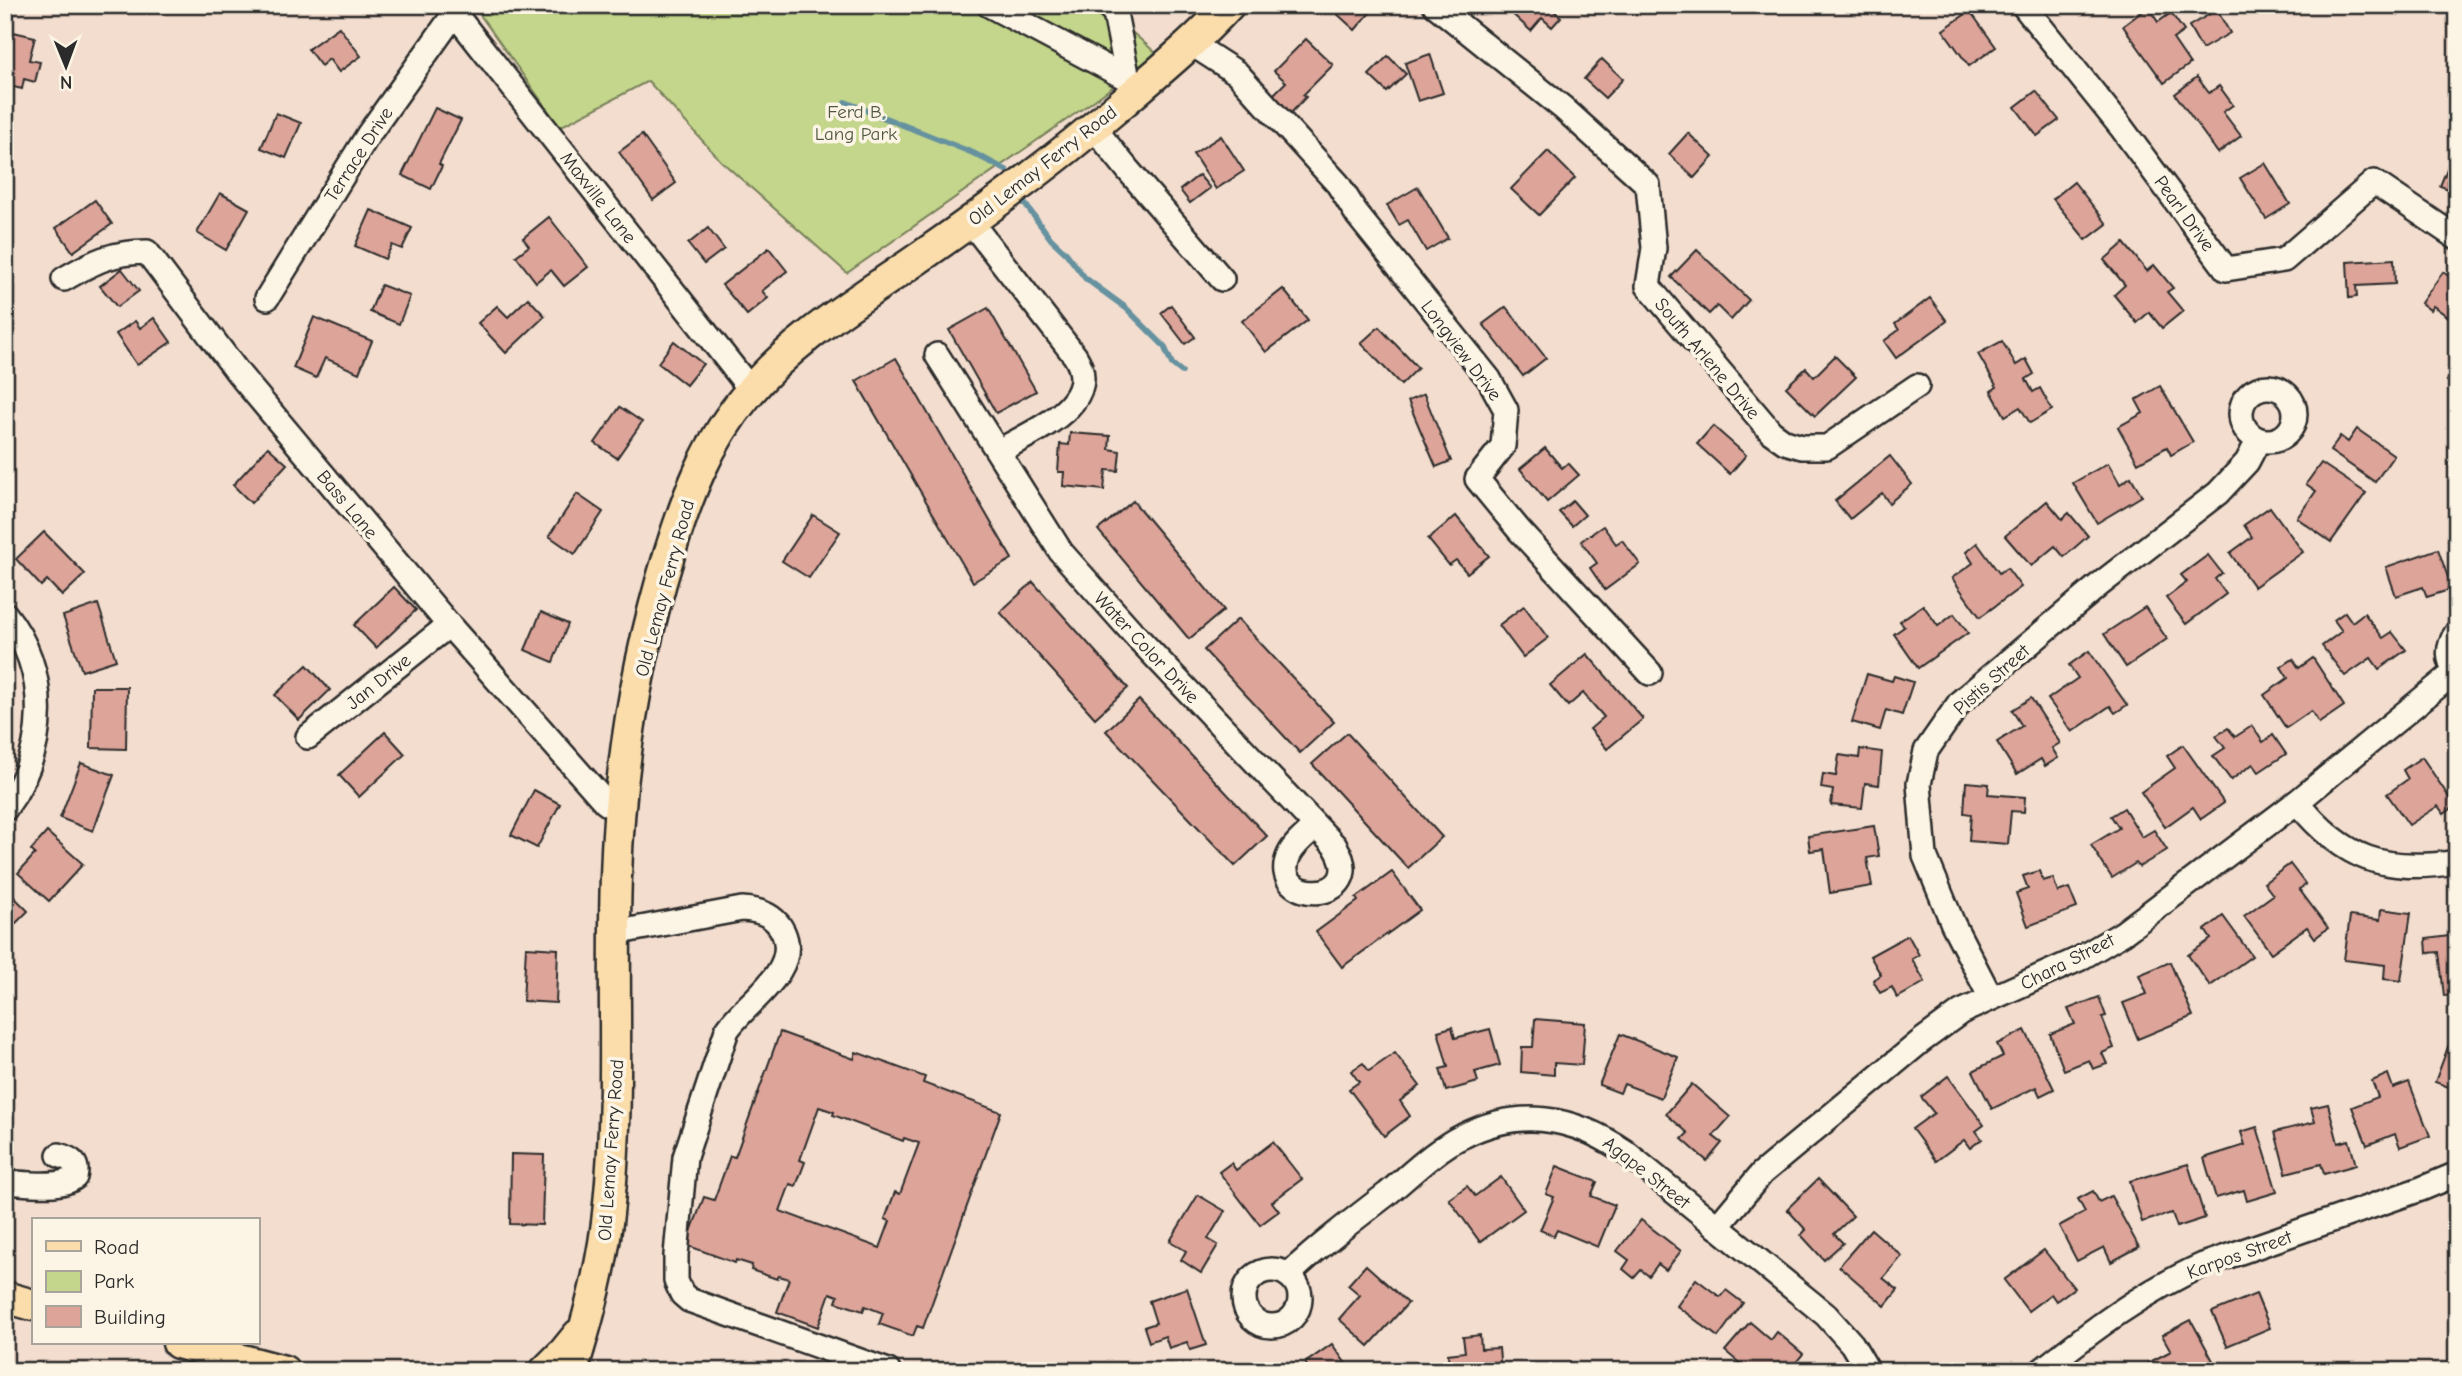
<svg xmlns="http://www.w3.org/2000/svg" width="2462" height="1376" font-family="'Comic Neue',sans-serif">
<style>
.green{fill:#c4d68b;stroke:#78805b;stroke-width:2}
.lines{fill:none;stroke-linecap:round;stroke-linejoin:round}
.stream{stroke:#6692a0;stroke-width:6}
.building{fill:#dda499;stroke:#2b2b2b;stroke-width:2;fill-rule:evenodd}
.minor-casing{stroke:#2b2b2b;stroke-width:28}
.major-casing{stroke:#2b2b2b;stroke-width:35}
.minor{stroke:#fcf5e5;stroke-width:23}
.major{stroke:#fbddab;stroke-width:30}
.labels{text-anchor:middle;stroke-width:7;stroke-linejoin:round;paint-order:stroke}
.park-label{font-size:19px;fill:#515643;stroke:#fcf5e5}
.street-label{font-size:19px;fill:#2b2b2b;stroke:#fcf5e5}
</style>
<rect width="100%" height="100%" fill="#f3ddce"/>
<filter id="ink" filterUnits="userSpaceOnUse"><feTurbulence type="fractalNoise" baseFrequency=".0143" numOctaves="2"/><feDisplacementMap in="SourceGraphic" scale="14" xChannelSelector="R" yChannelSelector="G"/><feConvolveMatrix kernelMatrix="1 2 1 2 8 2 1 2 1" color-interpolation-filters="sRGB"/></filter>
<g filter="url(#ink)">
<path class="green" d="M473 5H1101L1157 54 1092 102 847 273 721 161 648 81 560 127Z"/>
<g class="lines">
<g class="stream">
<path d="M845 102 973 153 1006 170"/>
<path d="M1022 200 1051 239 1066 253 1085 278 1126 308 1164 346 1172 364 1182 372"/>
</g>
</g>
<g class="building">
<path d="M1341 5H1373L1375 7 1355 30 1335 12Z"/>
<path d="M1514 5H1548L1561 17 1552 27 1542 18 1531 31 1509 11Z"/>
<path d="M2148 7 2158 22 2171 13 2184 31 2173 39 2190 64 2164 83 2123 26Z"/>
<path d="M2217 10 2230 33 2202 49 2189 26Z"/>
<path d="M1970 11 1996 47 1969 66 1943 30Z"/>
<path d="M339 27 361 56 339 72 329 59 321 66 308 49Z"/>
<path d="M5 30 35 37 29 60 40 62 35 82 24 79 22 89 5 85Z"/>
<path d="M1306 39 1333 65 1303 95 1306 97 1290 114 1272 96 1286 82 1274 71Z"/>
<path d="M1430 54 1443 93 1418 101 1405 63Z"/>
<path d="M1388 56 1406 74 1387 92 1369 75Z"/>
<path d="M1602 59 1623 79 1605 98 1584 79Z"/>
<path d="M2197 77 2209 93 2219 86 2233 105 2223 112 2241 136 2218 153 2175 94Z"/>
<path d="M2036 91 2059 120 2037 136 2015 107Z"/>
<path d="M435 108 461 120 439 164 442 166 431 189 402 175Z"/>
<path d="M276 113 301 123 286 158 261 148Z"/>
<path d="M1688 133 1713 157 1694 178 1669 154Z"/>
<path d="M642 135 676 183 653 200 619 152Z"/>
<path d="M1221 136 1244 171 1216 189 1193 154Z"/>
<path d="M1548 151 1575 178 1539 215 1511 189Z"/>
<path d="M2451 159 2457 161V192L2440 186Z"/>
<path d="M2265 163 2290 204 2266 219 2240 178Z"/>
<path d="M1199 175 1210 188 1190 203 1180 190Z"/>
<path d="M2074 182 2107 224 2086 240 2053 199Z"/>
<path d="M1418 187 1448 238 1426 251 1408 220 1399 225 1387 205Z"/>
<path d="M220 193 249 209 226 250 197 233Z"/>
<path d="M95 200 112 224 73 252 56 228Z"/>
<path d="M371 210 412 228 402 249 392 245 385 259 355 246Z"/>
<path d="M549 217 588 267 564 286 551 270 536 282 516 256 529 246 523 238Z"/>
<path d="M708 228 724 249 704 264 688 244Z"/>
<path d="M2124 243 2147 271 2154 265 2173 288 2167 292 2183 311 2162 328 2149 312 2137 323 2114 295 2125 285 2104 260Z"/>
<path d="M769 248 787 271 762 291 768 298 747 315 722 285Z"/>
<path d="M1697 250 1749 300 1731 320 1717 306 1709 314 1671 277Z"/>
<path d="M2394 259 2395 284 2356 286 2357 297 2349 298 2347 262Z"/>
<path d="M122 269 139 291 117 307 100 286Z"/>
<path d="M2443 272 2457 282V323L2433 306 2430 310 2421 303Z"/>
<path d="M381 285 410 296 399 324 370 312Z"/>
<path d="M1283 289 1308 320 1266 352 1242 321Z"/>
<path d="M528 298 545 316 506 353 478 323 497 306 508 317Z"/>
<path d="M1930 298 1947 321 1896 358 1884 341 1899 330 1895 324Z"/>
<path d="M1171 305 1195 337 1185 344 1161 313Z"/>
<path d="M1506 307 1546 358 1523 376 1483 324Z"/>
<path d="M988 308 1036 391 996 413 949 330Z"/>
<path d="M314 317 372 341 359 373 325 358 316 378 293 368Z"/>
<path d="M154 318 171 342 137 365 116 334 135 321 140 328Z"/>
<path d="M1379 327 1418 368 1401 385 1361 343Z"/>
<path d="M674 341 703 364 686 385 658 363Z"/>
<path d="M2002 341 2016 365 2026 359 2034 374 2026 379 2033 392 2040 388 2052 410 2030 423 2020 407 2005 416 1991 391 1997 387 1978 354Z"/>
<path d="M1835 356 1856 377 1815 416 1786 387 1806 368 1814 377Z"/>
<path d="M896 358 1012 559 973 582 856 381Z"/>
<path d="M2457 370V389L2447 381Z"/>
<path d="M2160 386 2193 442 2171 455 2167 447 2138 463 2118 427 2143 413 2136 400Z"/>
<path d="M1424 394 1451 461 1436 467 1408 401Z"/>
<path d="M620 407 642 422 617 458 595 443Z"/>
<path d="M1713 426 1746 455 1730 474 1697 444Z"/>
<path d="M2357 429 2394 455 2375 482 2330 451 2340 436 2348 442Z"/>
<path d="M1070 433 1110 436 1109 449 1120 451 1118 471 1106 470 1104 490 1063 486 1064 472H1058L1060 444 1069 445Z"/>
<path d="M268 447 287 464 251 503 233 485Z"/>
<path d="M1545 448 1562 468 1568 463 1579 475 1547 502 1520 469Z"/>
<path d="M1890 456 1912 484 1889 503 1882 493 1850 519 1835 501Z"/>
<path d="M2108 463 2120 484 2131 477 2142 496 2097 523 2073 483Z"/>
<path d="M2321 463 2366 493 2331 542 2297 518 2316 491 2306 484Z"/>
<path d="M577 494 603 512 575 554 549 536Z"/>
<path d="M1133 501 1224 610 1189 639 1098 530Z"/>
<path d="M1573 501 1585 515 1572 526 1559 512Z"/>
<path d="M2047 501 2062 519 2069 513 2088 536 2064 557 2055 546 2031 566 2005 536Z"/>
<path d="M2270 507 2303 552 2254 587 2230 553 2252 537 2244 525Z"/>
<path d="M813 515 840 532 809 578 782 561Z"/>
<path d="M1456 516 1489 556 1467 573 1456 560 1449 565 1428 539Z"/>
<path d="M1603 526 1616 544 1622 540 1640 564 1605 590 1590 568 1597 563 1581 541Z"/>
<path d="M44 532 85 574 62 596 47 580 41 586 16 559Z"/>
<path d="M1977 543 1999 573 2007 568 2021 587 1980 617 1952 578 1973 563 1966 552Z"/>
<path d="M2438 549 2452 589 2427 597 2423 587 2396 596 2386 567Z"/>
<path d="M2208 555 2222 573 2215 579 2226 594 2186 624 2166 598 2187 582 2181 575Z"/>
<path d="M1033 582 1128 688 1095 718 1000 612Z"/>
<path d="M394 587 416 610 376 648 354 625Z"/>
<path d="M98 604 116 660 82 671 63 616Z"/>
<path d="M1923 605 1938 626 1954 614 1968 633 1918 668 1894 634 1904 627 1900 621Z"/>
<path d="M1524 606 1548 638 1523 657 1499 625Z"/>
<path d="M2145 607 2167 639 2126 667 2104 634Z"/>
<path d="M541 612 568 624 553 662 525 650Z"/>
<path d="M2345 612 2352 622 2364 613 2383 638 2392 632 2406 650 2379 669 2371 658 2345 676 2322 646 2342 631 2334 620Z"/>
<path d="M1238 619 1334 722 1300 753 1204 650Z"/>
<path d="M2089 651 2127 705 2115 713 2110 706 2072 732 2048 699 2078 678 2069 665Z"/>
<path d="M1587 654 1643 719 1607 749 1590 729 1604 717 1583 693 1568 706 1550 685Z"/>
<path d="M2313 658 2344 706 2319 723 2311 711 2286 728 2264 695 2288 678 2281 667 2293 659 2299 668Z"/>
<path d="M307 665 330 690 299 720 275 695Z"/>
<path d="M1867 674 1892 681 1894 676 1913 682 1902 715 1886 710 1880 730 1852 722Z"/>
<path d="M92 687H127L126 749 91 748Z"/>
<path d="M2031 698 2060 743 2052 748 2058 758 2045 766 2041 759 2017 774 1997 742 2022 726 2012 710Z"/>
<path d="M1139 700 1267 836 1235 866 1106 731Z"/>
<path d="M2252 726 2263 742 2273 735 2286 754 2259 772 2253 764 2231 780 2213 756 2225 748 2216 736 2228 728 2235 737Z"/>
<path d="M385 732 405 754 359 797 339 775Z"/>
<path d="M1347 733 1442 837 1408 868 1312 764Z"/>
<path d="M2183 745 2224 803 2201 819 2193 807 2165 827 2141 792 2175 768 2167 756Z"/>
<path d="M1860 749 1882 752 1879 785 1865 783 1862 808 1831 805 1833 790 1821 788 1823 774 1836 776 1839 755 1859 758Z"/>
<path d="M2422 757 2455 806 2444 814 2438 806 2409 825 2387 794 2408 779 2403 770Z"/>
<path d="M81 763 114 775 93 831 60 818Z"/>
<path d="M1966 782 1989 784 1988 794 2025 797 2024 812 2011 811 2008 844 1969 841 1971 814 1964 813Z"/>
<path d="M534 790 560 804 537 848 511 835Z"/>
<path d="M2124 808 2142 837 2154 830 2167 850 2139 867 2136 863 2112 878 2091 845 2119 828 2111 816Z"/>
<path d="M1874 826 1879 856 1867 858 1872 886 1830 893 1824 849 1810 851 1808 836Z"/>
<path d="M47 832 83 864 49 901 18 873 35 854 31 850Z"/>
<path d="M2290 864 2306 885 2299 889 2328 928 2315 938 2307 927 2271 953 2244 916 2273 895 2264 883Z"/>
<path d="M2039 871 2043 881 2053 878 2058 892 2069 888 2077 908 2028 926 2016 893 2028 889 2023 876Z"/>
<path d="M1392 872 1420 910 1342 967 1316 932 1358 901 1356 898Z"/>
<path d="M5 888 28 911 5 934Z"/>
<path d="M2381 909 2411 913 2401 981 2384 979 2385 965 2344 960 2350 916 2380 920Z"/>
<path d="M2223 916 2252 956 2210 986 2188 955 2211 939 2205 930Z"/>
<path d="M1908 935 1919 955 1912 959 1925 982 1897 998 1892 987 1880 993 1873 980 1881 975 1870 956Z"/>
<path d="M2457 935V995L2444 996 2439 952 2427 953 2426 939Z"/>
<path d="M526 947 558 949 556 1003 523 1001Z"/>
<path d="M2170 962 2193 1016 2138 1039 2123 1003 2147 994 2139 975Z"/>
<path d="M2099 997 2106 1016 2102 1017 2114 1048 2102 1053 2107 1064 2093 1069 2089 1060 2064 1070 2050 1034 2075 1024 2068 1009Z"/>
<path d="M1535 1019 1585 1023 1582 1065 1554 1063V1075L1521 1072 1522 1047H1533Z"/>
<path d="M1452 1027 1455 1038 1490 1029 1500 1065 1475 1072 1478 1082 1446 1091 1440 1069 1448 1067 1438 1031Z"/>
<path d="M2025 1030 2054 1089 2040 1096 2036 1087 1992 1109 1973 1071 2003 1056 1997 1044Z"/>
<path d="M2454 1031 2457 1032V1090L2435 1082Z"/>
<path d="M780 1032 854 1059 856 1052 925 1077 923 1083 1001 1112 923 1328 917 1326 913 1336 879 1324 883 1313 865 1306 863 1311 836 1302 838 1296 830 1293 818 1327 777 1312 789 1279 779 1276 777 1279 751 1270 752 1265 736 1260 735 1263 686 1245 704 1197 714 1200 730 1156 735 1157ZM819 1107 834 1112 833 1115 903 1141 904 1138 919 1143 900 1194 895 1192 885 1219 890 1221 880 1248 780 1211 790 1184 796 1186 805 1162 800 1160Z"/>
<path d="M1620 1034 1678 1057 1661 1098 1624 1084 1620 1093 1599 1085Z"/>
<path d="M1395 1053 1420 1086 1400 1101 1410 1116 1384 1136 1349 1089 1359 1082 1351 1071 1363 1063 1369 1071Z"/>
<path d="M2388 1074 2393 1088 2409 1082 2430 1136 2400 1147 2395 1134 2367 1145 2352 1107 2378 1097 2372 1081Z"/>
<path d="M1948 1076 1984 1125 1976 1131 1982 1139 1970 1148 1964 1140 1936 1161 1912 1129 1934 1113 1921 1097Z"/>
<path d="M1692 1084 1730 1117 1713 1136 1722 1143 1707 1161 1682 1139 1688 1133 1666 1114Z"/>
<path d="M2328 1104 2338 1143 2349 1140 2356 1165 2324 1174 2321 1164 2286 1173 2275 1132 2315 1122 2311 1108Z"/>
<path d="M2257 1127 2277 1192 2247 1201 2244 1190 2216 1198 2204 1158 2245 1145 2241 1132Z"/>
<path d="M1273 1142 1302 1179 1272 1202 1279 1211 1260 1225 1219 1172 1231 1163 1236 1170Z"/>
<path d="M511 1154 544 1155 542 1225 510 1224Z"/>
<path d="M2188 1164 2205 1218 2177 1227 2172 1213 2142 1222 2130 1181Z"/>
<path d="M1557 1166 1597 1182 1591 1196 1615 1205 1598 1247 1557 1230 1554 1236 1540 1230 1554 1197 1546 1194Z"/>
<path d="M1501 1177 1524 1210 1480 1242 1449 1199 1467 1186 1475 1196Z"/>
<path d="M1818 1179 1853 1216 1834 1234 1843 1243 1824 1260 1801 1235 1806 1230 1787 1209Z"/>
<path d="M2093 1191 2099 1202 2111 1196 2139 1247 2111 1262 2104 1247 2077 1261 2059 1226 2085 1212 2078 1199Z"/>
<path d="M1198 1195 1225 1211 1208 1239 1218 1245 1201 1273 1181 1260 1186 1251 1170 1241Z"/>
<path d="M1641 1220 1681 1251 1666 1270 1658 1264 1649 1276 1641 1270 1634 1278 1623 1269 1629 1260 1617 1251Z"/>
<path d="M1871 1229 1902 1256 1883 1278 1898 1290 1885 1306 1839 1266Z"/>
<path d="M2044 1250 2074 1288 2056 1301 2051 1294 2028 1311 2004 1280Z"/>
<path d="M1366 1265 1408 1303 1369 1346 1339 1319 1360 1295 1348 1285Z"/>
<path d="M1696 1279 1720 1297 1726 1290 1743 1303 1718 1337 1677 1306Z"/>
<path d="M1187 1288 1206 1345 1190 1350 1187 1342 1169 1348 1165 1336 1149 1342 1144 1327 1156 1323 1149 1301Z"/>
<path d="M2256 1294 2270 1328 2227 1346 2212 1312Z"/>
<path d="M2191 1320 2218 1370 2150 1371 2146 1364 2171 1351 2162 1335Z"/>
<path d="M1750 1322 1771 1340 1777 1332 1803 1354 1789 1371 1780 1364 1775 1371H1749L1725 1351Z"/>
<path d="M1480 1335 1481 1349 1499 1348 1501 1371H1442L1449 1370 1448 1354 1465 1352 1463 1337Z"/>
<path d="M1332 1344 1349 1368 1354 1365 1358 1371H1311L1305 1363Z"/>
<path d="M1241 1366 1263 1371H1240Z"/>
</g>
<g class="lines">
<g class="minor-casing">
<g id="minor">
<path d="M448 5 751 390"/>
<path d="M989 5 1128 79"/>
<path d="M1107 5 1115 13 1130 89"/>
<path d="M1435 5 1563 108 1648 185 1654 248 1648 286 1771 432 1785 442 1802 447H1827L1917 386"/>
<path d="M2023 5 2121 127 2226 269 2284 260 2374 182 2457 238"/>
<path d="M1192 44 1237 73 1338 184 1358 216 1489 379 1506 410 1503 446 1477 479 1519 530 1650 673"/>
<path d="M1094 128 1128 170 1222 279"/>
<path d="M970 221 1075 356C1105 404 1031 432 999 451"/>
<path d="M64 279C93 262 112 252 147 252L239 374 449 625 605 802 620 813"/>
<path d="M267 298 368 135 455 13"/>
<path d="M937 355 1061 552 1133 633 1335 846C1372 905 1266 906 1289 855 1294 844 1306 835 1315 827"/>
<circle cx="2268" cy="414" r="27"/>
<path d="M5 614C51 672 48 751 5 809"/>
<path d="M2457 632C2447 647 2446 659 2457 673"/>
<path d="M308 737 449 625"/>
<path d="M2297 802C2344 860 2383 873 2457 862"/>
<path d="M614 933 742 909C760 910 775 915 783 932 801 971 745 1002 727 1030L685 1157 676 1255V1281L682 1294 689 1300 888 1371"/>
<path d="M1991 998 1953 924 1925 856 1919 784 1926 751 1960 702 2099 585 2218 493 2247 462 2258 441"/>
<path d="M5 1182C24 1183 61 1189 75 1177 79 1163 71 1159 59 1155"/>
<path d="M1717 1227 1762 1173 1920 1042 1961 1012 2079 959 2123 933 2297 802 2455 672"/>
<circle cx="1272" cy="1298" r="28"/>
<path d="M1288 1275C1319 1246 1353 1220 1387 1194 1411 1174 1436 1149 1463 1136 1519 1107 1574 1117 1624 1151L1826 1315 1852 1344 1868 1371"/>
<path d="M2041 1371C2092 1330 2143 1292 2203 1265L2421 1189 2457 1174"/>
</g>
</g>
<g class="major-casing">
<g id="major">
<path d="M5 1297 33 1305"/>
<path d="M178 1343 284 1371"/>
<path d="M545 1371 565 1351 578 1335"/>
<path d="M572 1371C589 1316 604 1261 609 1204 620 1095 612 986 616 877 619 768 637 659 669 555 687 497 707 442 747 395 795 336 864 297 926 253 995 205 1063 154 1127 99 1162 69 1197 40 1229 5"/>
</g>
</g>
<use href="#minor" class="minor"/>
<use href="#major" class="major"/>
</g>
</g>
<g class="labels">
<g class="park-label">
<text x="856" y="118">Ferd B.<tspan x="856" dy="22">Lang Park</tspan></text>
</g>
<g class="street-label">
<text transform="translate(358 154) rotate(-57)" y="7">Terrace Drive</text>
<text transform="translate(1042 165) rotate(-38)" y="7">Old Lemay Ferry Road</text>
<text transform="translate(599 197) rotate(52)" y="7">Maxville Lane</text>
<text transform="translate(2185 213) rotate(54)" y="7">Pearl Drive</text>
<text transform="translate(1462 350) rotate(53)" y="7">Longview Drive</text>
<text transform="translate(1708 358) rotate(50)" y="7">South Arlene Drive</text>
<text transform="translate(348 504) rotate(50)" y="7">Bass Lane</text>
<text transform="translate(664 588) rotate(-75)" y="7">Old Lemay Ferry Road</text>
<text transform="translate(1147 647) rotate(47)" y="7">Water Color Drive</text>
<text transform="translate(1991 679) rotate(-42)" y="7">Pistis Street</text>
<text transform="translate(378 681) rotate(-39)" y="7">Jan Drive</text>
<text transform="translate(2067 961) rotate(-27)" y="7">Chara Street</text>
<text transform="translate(610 1150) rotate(-86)" y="7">Old Lemay Ferry Road</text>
<text transform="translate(1647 1172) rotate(38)" y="7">Agape Street</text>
<text transform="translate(2239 1254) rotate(-20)" y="7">Karpos Street</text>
</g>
</g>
<rect width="2462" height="1376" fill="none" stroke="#fcf5e5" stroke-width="28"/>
<rect x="14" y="14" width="2434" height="1348" fill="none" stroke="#2b2b2b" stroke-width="2.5" filter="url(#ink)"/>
<rect x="32" y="1218" width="228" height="126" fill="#fcf5e5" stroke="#a8a49b" stroke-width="2"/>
<rect x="46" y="1241" width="35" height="10" fill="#fbddab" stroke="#a8a49b" stroke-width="2"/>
<text x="94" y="1254" font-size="21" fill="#2b2b2b">Road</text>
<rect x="46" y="1271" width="35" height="21" fill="#c4d68b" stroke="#a8a49b" stroke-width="2"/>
<text x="94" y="1288" font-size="21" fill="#2b2b2b">Park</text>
<rect x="46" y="1306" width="35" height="21" fill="#dda499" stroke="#a8a49b" stroke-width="2"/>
<text x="94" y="1324" font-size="21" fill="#2b2b2b">Building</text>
<g transform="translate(66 66) rotate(179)" stroke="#fcf5e5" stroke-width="5" paint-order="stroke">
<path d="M0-5L12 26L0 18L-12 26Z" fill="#2b2b2b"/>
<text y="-10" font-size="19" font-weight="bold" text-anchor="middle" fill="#2b2b2b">N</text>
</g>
</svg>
